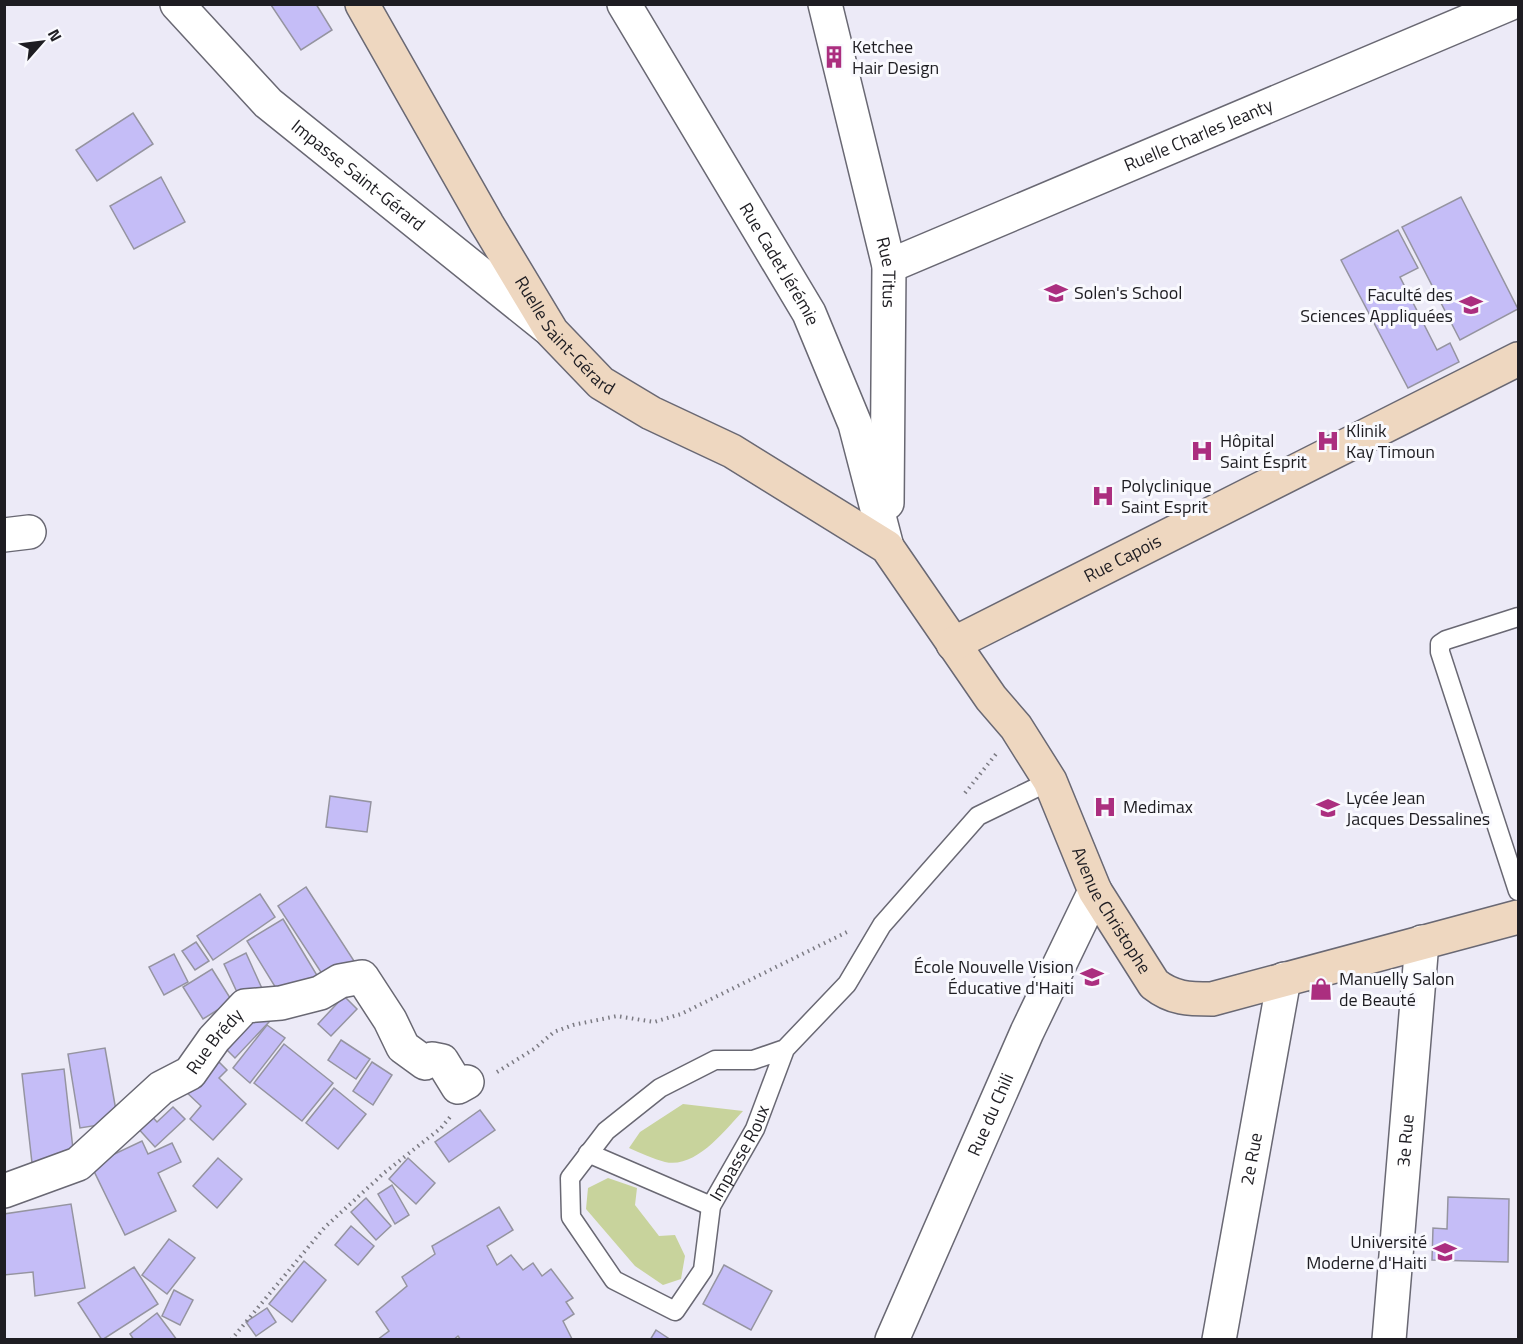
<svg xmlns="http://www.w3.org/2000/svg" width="1523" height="1344" font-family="'Titillium Web',sans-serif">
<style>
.green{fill:#c8d39c}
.building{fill:#c5bdf7;stroke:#9594a0;stroke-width:1.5}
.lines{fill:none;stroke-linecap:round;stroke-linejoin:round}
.lane-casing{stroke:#696873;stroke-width:21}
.street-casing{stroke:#696873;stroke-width:36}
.secondary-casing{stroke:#696873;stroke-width:36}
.path{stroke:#7c7b83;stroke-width:4;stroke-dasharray:1.5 4.5;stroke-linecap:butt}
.lane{stroke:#fff;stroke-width:18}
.street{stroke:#fff;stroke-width:33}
.secondary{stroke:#eed7c0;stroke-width:33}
.labels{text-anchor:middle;stroke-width:6;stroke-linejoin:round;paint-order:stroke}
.poi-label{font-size:18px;fill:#1e1d22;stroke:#f9f9fe;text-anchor:start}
.street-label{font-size:18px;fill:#1e1d22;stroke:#f9f9fe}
</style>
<rect width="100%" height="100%" fill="#eceaf7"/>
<g class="green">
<path d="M683 1104 743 1111C725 1130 696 1169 665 1162 653 1159 641 1153 629 1148L640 1132Z"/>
<path d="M608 1178 637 1188 635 1205 659 1236 675 1235 685 1256 681 1279 663 1285 635 1266 586 1209 588 1188Z"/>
</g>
<g class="building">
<path d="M316 4 332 30 301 50 271 5Z"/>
<path d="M133 113 153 144 97 181 76 150Z"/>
<path d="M161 177 185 222 134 249 110 206Z"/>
<path d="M1461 197 1518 309 1460 340 1402 227Z"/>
<path d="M1398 230 1418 268 1400 277 1437 350 1450 343 1459 362 1408 388 1341 260Z"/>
<path d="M330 796 371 802 367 832 326 827Z"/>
<path d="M306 887 356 964 328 983 278 906Z"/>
<path d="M260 894 275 917 213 960 197 936Z"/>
<path d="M283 919 318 977 282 998 247 941Z"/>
<path d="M196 942 209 961 195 970 182 951Z"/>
<path d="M246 953 264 993 242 1003 224 964Z"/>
<path d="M174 954 188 982 164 995 149 967Z"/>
<path d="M212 969 232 1001 203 1019 183 987Z"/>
<path d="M1316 975 1329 985 1320 1001 1303 986Z"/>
<path d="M344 996 357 1009 331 1036 318 1024Z"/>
<path d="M252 1007 269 1022 235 1058 219 1042Z"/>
<path d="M267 1025 285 1038 250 1083 233 1068Z"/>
<path d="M341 1040 370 1059 356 1079 328 1060Z"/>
<path d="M284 1044 333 1083 302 1121 254 1083Z"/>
<path d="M105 1048 118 1122 80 1128 68 1054Z"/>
<path d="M214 1057 227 1070 219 1078 246 1104 213 1140 190 1119 201 1106 183 1089Z"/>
<path d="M372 1062 392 1075 373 1105 353 1091Z"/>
<path d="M64 1069 74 1158 32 1163 22 1074Z"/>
<path d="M334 1088 366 1114 338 1149 306 1123Z"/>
<path d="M173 1107 185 1119 155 1147 135 1125 149 1113 157 1122Z"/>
<path d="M480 1110 495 1130 449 1162 435 1142Z"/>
<path d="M142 1141 148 1154 172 1143 181 1162 158 1173 176 1211 125 1235 91 1165Z"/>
<path d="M218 1158 242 1179 217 1208 193 1186Z"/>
<path d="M408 1158 435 1183 416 1204 389 1179Z"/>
<path d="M392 1185 409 1215 395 1224 378 1194Z"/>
<path d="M1448 1197 1509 1199 1508 1262 1432 1260 1433 1228 1447 1229Z"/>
<path d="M366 1198 391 1226 376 1240 351 1212Z"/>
<path d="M71 1204 85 1288 35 1296 33 1272 4 1275V1214Z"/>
<path d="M499 1207 513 1230 487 1246 497 1265 511 1255 523 1270 533 1263 542 1276 551 1269 573 1298 566 1302 574 1314 563 1321 572 1339 461 1340 458 1336 453 1340H377L389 1331 376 1312 407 1286 402 1277 435 1254 432 1246Z"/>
<path d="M351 1226 374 1246 358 1265 335 1245Z"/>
<path d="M169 1239 195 1258 167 1294 142 1275Z"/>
<path d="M304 1261 326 1280 292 1322 269 1304Z"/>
<path d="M724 1265 772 1291 751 1330 703 1304Z"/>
<path d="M134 1267 158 1304 102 1340 78 1303Z"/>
<path d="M174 1290 193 1300 180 1325 162 1316Z"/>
<path d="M267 1308 276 1322 256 1336 246 1322Z"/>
<path d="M157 1313 177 1340H134L130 1334Z"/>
<path d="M656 1330 671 1340H650Z"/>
</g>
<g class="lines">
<g class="lane-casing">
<g id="lane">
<path d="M1518 617 1446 640 1440 644V652L1518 891"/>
<path id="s1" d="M785 1049 753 1060H715L660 1088 606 1131 570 1178 571 1217 614 1280 675 1311 703 1270 711 1206 755 1129 785 1049 847 984 882 925 978 816 1050 781"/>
<path d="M588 1153 711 1206"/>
</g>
</g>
<g class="street-casing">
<g id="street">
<path id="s2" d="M177 4 268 103 549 329"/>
<path id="s3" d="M624 4 809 313 855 424 887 547"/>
<path id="s4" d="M825 4 889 266 887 503"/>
<path id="s5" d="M889 266 1509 4"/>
<path d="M4 535 29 532"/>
<path id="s6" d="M4 1191 78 1164 161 1088 190 1073 214 1039 245 1006 281 1003 320 993 340 981 362 977 390 1020 403 1047 425 1063 432 1059 442 1061 458 1087 467 1082"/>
<path id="s7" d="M892 1340 1027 1032 1095 891"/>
<path id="s8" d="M1219 1340 1284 979"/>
<path id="s9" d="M1389 1340 1422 942"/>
</g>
</g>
<g class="secondary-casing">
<g id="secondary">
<path id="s10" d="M362 4 487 224 552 332 601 383 651 413 732 451 887 547 991 698 1016 727 1050 781 1095 891 1154 984C1173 999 1189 999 1212 999L1518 917"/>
<path id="s11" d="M953 644 1518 359"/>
</g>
</g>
<g class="path">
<path d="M965 793 996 754"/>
<path d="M497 1072 534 1049 554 1032 573 1025 617 1016 654 1022 681 1014 849 931"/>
<path d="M231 1340 325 1227 384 1173 441 1128 450 1117"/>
</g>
<use href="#lane" class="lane"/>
<use href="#street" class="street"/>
<use href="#secondary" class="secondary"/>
</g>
<defs>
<g id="building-bare" transform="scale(1.8)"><path d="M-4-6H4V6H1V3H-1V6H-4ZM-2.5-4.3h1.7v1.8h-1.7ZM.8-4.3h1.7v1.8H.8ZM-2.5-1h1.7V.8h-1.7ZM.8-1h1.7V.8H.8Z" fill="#ab2e7f" stroke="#f9f9fe" stroke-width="2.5" paint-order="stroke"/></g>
<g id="school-bare" transform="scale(1.8)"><path d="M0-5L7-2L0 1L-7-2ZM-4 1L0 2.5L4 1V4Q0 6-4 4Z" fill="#ab2e7f" stroke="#f9f9fe" stroke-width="2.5" paint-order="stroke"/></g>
<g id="university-bare" transform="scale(1.8)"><path d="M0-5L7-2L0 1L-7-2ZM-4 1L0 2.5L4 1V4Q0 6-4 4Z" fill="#ab2e7f" stroke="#f9f9fe" stroke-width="2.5" paint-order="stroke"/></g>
<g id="hospital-bare" transform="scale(1.8)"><path d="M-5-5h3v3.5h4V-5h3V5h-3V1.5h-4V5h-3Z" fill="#ab2e7f" stroke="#f9f9fe" stroke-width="2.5" paint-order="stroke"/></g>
<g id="shop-bare" transform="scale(1.8)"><path d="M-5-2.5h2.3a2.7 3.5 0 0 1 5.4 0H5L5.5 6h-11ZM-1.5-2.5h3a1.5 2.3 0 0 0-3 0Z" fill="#ab2e7f" stroke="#f9f9fe" stroke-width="2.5" paint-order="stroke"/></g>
</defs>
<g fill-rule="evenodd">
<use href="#building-bare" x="834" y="57"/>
<use href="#school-bare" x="1056" y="293"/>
<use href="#university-bare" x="1471" y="305"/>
<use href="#hospital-bare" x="1328" y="441"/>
<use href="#hospital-bare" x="1202" y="451"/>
<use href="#hospital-bare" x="1103" y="496"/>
<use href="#hospital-bare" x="1105" y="807"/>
<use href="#school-bare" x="1328" y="808"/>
<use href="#school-bare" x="1092" y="977"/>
<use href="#shop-bare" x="1321" y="989"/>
<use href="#university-bare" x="1445" y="1252"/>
</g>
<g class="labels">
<g class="poi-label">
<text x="852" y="53">Ketchee<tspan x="852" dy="21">Hair Design</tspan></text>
<text x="1074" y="299">Solen's School</text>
<text x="1453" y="301" text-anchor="end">Faculté des<tspan x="1453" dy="21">Sciences Appliquées</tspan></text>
<text x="1346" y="437">Klinik<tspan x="1346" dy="21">Kay Timoun</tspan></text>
<text x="1220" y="447">Hôpital<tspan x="1220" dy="21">Saint Ésprit</tspan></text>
<text x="1121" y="492">Polyclinique<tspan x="1121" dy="21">Saint Esprit</tspan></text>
<text x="1346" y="804">Lycée Jean<tspan x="1346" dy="21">Jacques Dessalines</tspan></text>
<text x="1123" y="813">Medimax</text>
<text x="1074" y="973" text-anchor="end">École Nouvelle Vision<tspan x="1074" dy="21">Éducative d'Haiti</tspan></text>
<text x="1339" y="985">Manuelly Salon<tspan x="1339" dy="21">de Beauté</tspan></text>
<text x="1427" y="1248" text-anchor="end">Université<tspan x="1427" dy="21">Moderne d'Haiti</tspan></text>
</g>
<g class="street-label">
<text dy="6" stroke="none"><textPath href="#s5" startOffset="336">Ruelle Charles Jeanty</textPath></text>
<text dy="6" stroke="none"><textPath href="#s2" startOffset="250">Impasse Saint-Gérard</textPath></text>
<text dy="6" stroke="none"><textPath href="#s3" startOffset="303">Rue Cadet Jérémie</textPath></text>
<text dy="6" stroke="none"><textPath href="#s4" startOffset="276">Rue Titus</textPath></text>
<text dy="6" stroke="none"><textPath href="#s10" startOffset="390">Ruelle Saint-Gérard</textPath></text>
<text dy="6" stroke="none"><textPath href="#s11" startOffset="190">Rue Capois</textPath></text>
<text dy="6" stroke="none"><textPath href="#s10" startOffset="1209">Avenue Christophe</textPath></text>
<text dy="6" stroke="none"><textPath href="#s6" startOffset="264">Rue Brédy</textPath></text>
<text dy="6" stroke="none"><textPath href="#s7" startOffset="246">Rue du Chili</textPath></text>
<text dy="6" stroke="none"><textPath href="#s9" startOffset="200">3e Rue</textPath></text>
<text dy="6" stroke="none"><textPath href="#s1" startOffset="620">Impasse Roux</textPath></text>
<text dy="6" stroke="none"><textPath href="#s8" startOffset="184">2e Rue</textPath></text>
</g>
</g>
<rect width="1523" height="1344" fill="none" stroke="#1e1d22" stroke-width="12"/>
<g transform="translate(42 42) rotate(62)" stroke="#f9f9fe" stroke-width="4.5" paint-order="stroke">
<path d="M0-4.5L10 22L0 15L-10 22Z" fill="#1e1d22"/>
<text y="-9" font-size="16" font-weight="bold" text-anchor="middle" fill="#1e1d22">N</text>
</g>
</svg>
